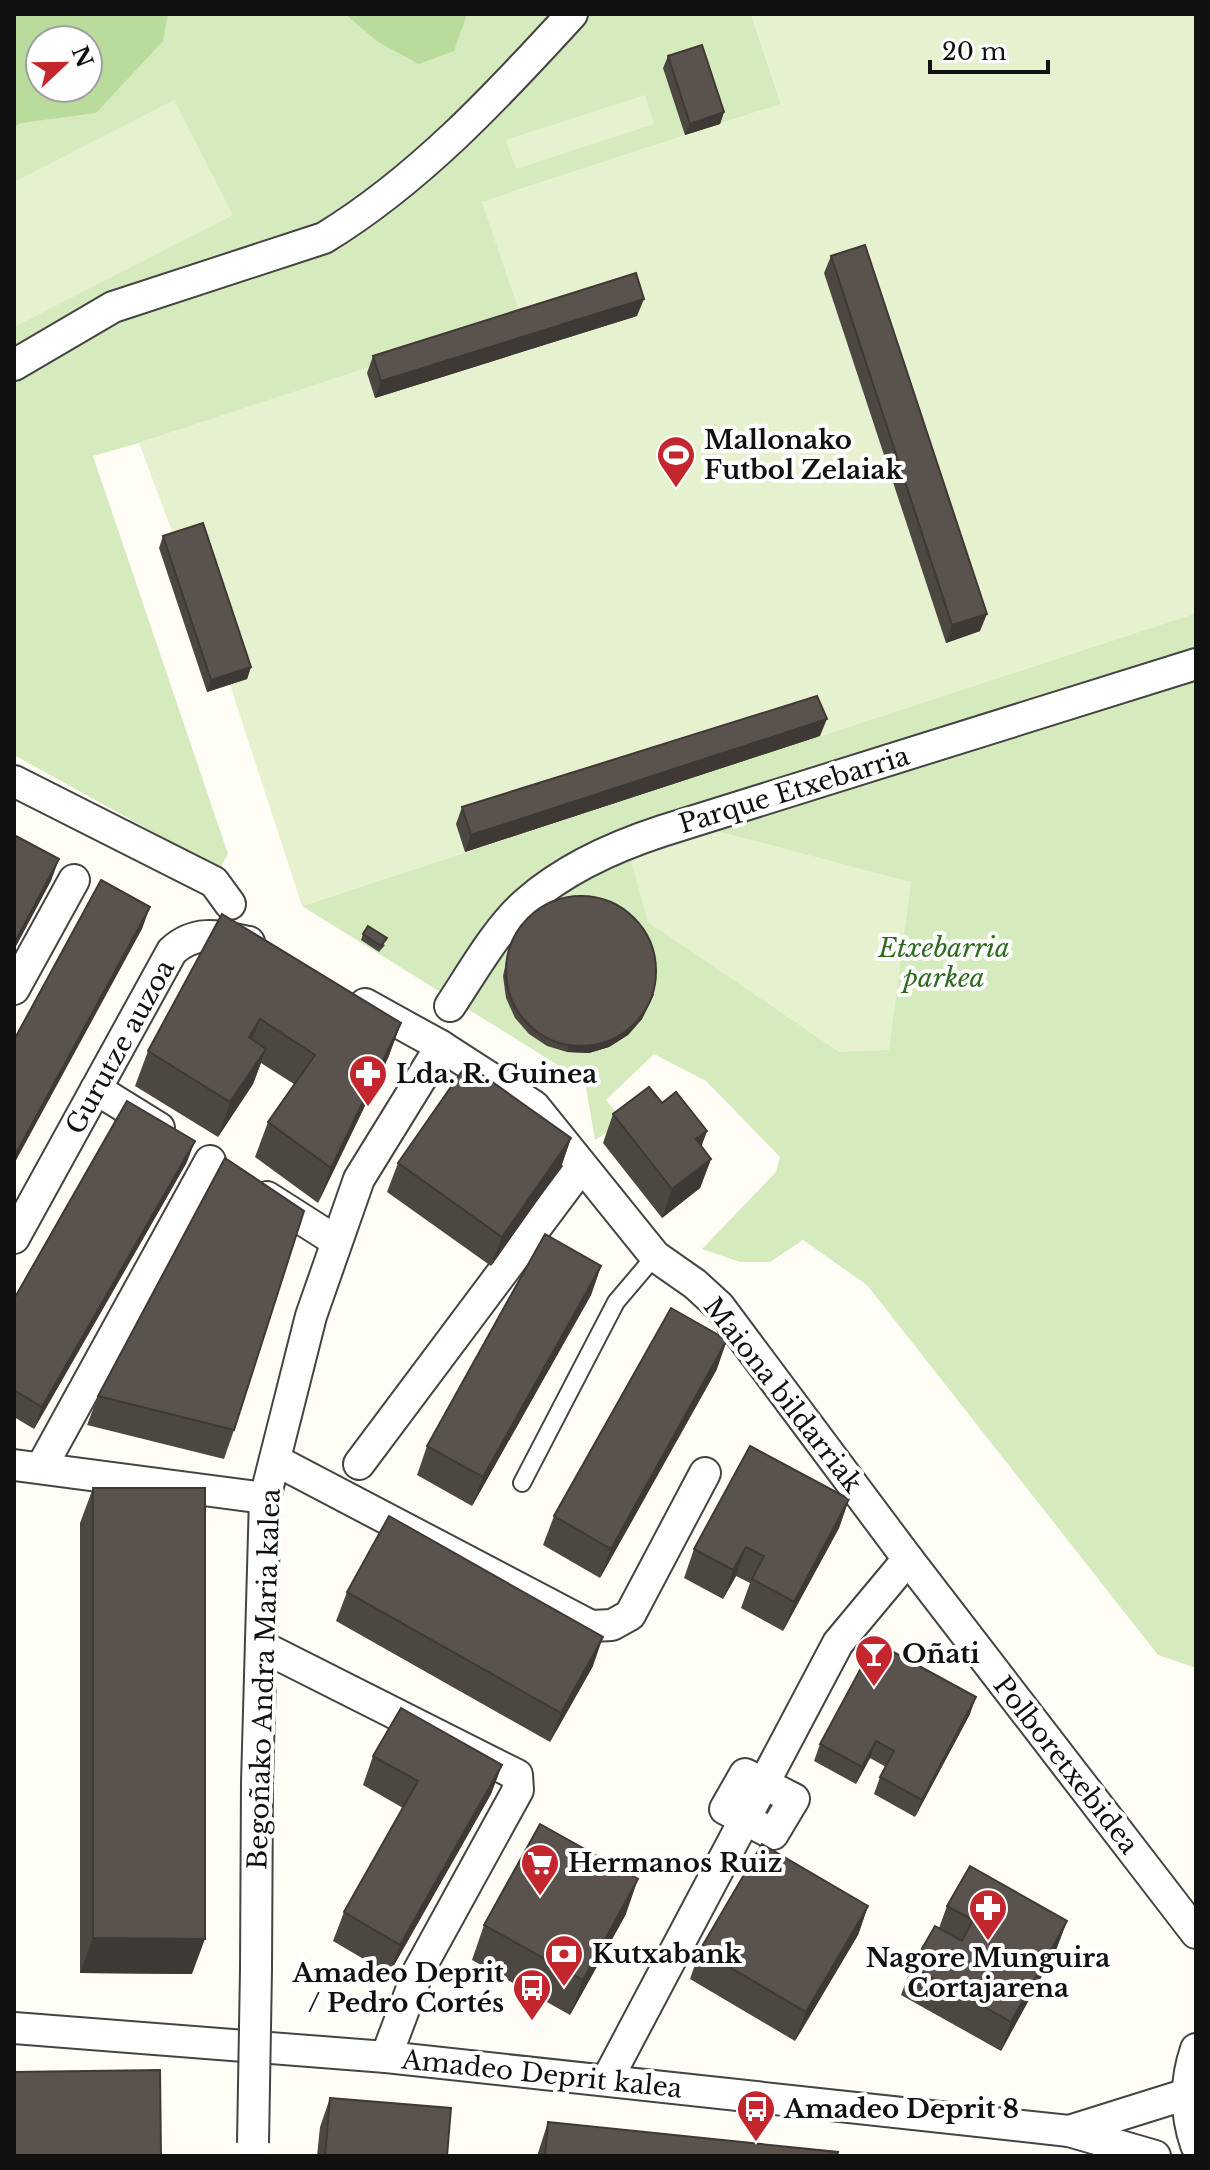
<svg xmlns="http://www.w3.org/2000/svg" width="1210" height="2170" font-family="'Libre Baskerville',serif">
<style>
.green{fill:#d5ebbd;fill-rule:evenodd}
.forest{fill:#b9dc9c;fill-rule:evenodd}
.pitch{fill:#e6f2cf}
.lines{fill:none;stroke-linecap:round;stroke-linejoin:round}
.lane-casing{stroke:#444;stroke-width:20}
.street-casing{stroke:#444;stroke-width:34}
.lane{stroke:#fff;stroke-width:16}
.street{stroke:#fff;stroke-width:30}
.street-bridge-casing{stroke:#444;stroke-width:34;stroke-linecap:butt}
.street-bridge{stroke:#fff;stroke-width:30}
.wall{fill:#4d4742}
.shaded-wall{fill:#3f3936}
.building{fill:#5a524d;stroke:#3f3936;stroke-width:2}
.labels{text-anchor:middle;stroke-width:8;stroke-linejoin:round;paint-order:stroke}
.poi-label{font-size:26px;font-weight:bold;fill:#111;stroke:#fff;text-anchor:start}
.street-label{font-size:26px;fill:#111;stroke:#fff}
.park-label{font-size:26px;font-style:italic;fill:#2f6b1f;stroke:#fff}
</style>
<rect width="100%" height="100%" fill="#fffdf5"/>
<g class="green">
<path d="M14 14H751L781 104 512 192 522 317 139 443 93 456 228 854 220 869 14 755ZM40 40H88V88H40Z"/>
<path d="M1196 613V1668L1158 1655 867 1285 803 1240 770 1262H740L702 1249 776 1172 780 1157 706 1081 654 1054 606 1100 624 1121 595 1140 585 1082 302 906Z"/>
</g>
<g class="forest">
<path d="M14 14H168L163 41 96 113 21 123 14 127ZM40 40H88V88H40Z"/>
<path d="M345 14H467L454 51 419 64 378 42Z"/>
</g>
<g class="pitch">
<path d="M751 14H1196V613L302 906 230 685 247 678 176 542 139 443 521 317 482 202 781 104Z"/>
<path d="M645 95 654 124 516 169 506 140Z"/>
<path d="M174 100 233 215 14 327V182Z"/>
<path d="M717 831 911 882 889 1050 839 1052 648 922 629 854Z"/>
</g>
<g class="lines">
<g class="lane-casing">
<path id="lane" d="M522 1483 616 1302 655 1256"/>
</g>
<g class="street-casing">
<g id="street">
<path d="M14 365 113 307 324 238C419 180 497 96 572 14"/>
<path d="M14 781 214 882 230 904"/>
<path d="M14 989 74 880"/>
<path d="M365 1004 441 1046 534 1106 655 1256 695 1284 719 1306 908 1559 1196 1933"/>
<path d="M450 1006C472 973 497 928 527 902 566 868 613 847 662 831L1196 664"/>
<path d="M96 1089 159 1128"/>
<path d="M267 1197 336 1241"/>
<path d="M14 1238 172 951C196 929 220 936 249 942"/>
<path d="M275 1460 591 1626 612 1625 630 1615 705 1473"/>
<path d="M359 1464 576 1174"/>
<path d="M14 1465 265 1498"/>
<path d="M41 1468 210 1161"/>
<path d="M261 1646 517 1775 518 1790 418 1972 386 2057"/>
<path d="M745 1774 794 1799 773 1834 725 1809Z"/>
<path d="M256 1969 257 1783 265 1498 311 1316 359 1179 441 1046"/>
<path d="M14 2028 386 2057 1069 2131 1155 2156"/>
<path d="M1196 2049C1185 2081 1185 2113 1196 2145"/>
<path d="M607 2080 838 1643 908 1559"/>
<path d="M1069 2131 1187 2094"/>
</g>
</g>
<use href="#lane" class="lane"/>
<use href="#street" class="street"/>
<g class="street-bridge-casing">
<path id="street-bridge" d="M253 2143 256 1969"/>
</g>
<use href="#street-bridge" class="street-bridge"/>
</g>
<g class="wall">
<path d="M668 56 724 112 720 124 685 135 663 68Z"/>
<path d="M831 256 980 631 946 643 824 273Z"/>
<path d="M637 316 375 398 367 373 373 356Z"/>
<path d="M163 536 251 667 247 679 207 692 159 548Z"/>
<path d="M820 736 465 852 456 824 462 807Z"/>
<path d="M222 914 401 1023 388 1058 318 1203 255 1157 268 1122 294 1084 261 1063 253 1084 218 1137 135 1086 148 1051Z"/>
<path d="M363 934 385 945 379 952 361 940Z"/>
<path d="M509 949 654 994 642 1019 628 1035 609 1047 589 1053 567 1052 547 1046 529 1034 515 1018 506 998 503 976Z"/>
<path d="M662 1103 707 1131 701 1147 711 1159 700 1188 662 1218 603 1143 613 1114Z"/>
<path d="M571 1138 561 1167 491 1266 387 1192 398 1163Z"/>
<path d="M187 1162 34 1429 14 1417V1299Z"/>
<path d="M601 1266 591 1295 472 1506 417 1475 427 1446Z"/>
<path d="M717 1369 600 1578 543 1545 554 1516Z"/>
<path d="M98 1396 234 1430 224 1459 87 1425Z"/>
<path d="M93 1488 192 1974 80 1973V1523Z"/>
<path d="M849 1499 839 1528 783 1631 741 1608 750 1583 736 1576 723 1599 684 1578 694 1549Z"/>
<path d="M347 1592 593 1666 550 1742 336 1621Z"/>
<path d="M970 1714 915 1817 874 1794 880 1777 886 1767 870 1758 856 1784 814 1761 820 1744Z"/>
<path d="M373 1756 502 1765 491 1794 389 1974 333 1941 344 1912 403 1808 363 1785Z"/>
<path d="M868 1906 858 1935 795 2041 690 1979 700 1950Z"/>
<path d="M947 1906 1067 1921 1056 1950 1001 2051 901 1995 912 1966 939 1928Z"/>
<path d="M626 1914 570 2015 472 1960 484 1925Z"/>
<path d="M330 2098 447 2156H317L320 2127Z"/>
<path d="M548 2122 837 2156H537Z"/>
</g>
<g class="shaded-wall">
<path d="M724 112 720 124 685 135 690 124Z"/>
<path d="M644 299 637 316 375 398 381 381Z"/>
<path d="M987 614 980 631 946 643 952 625Z"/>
<path d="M251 667 247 679 207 692 211 680Z"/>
<path d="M827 719 820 736 465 852 471 835Z"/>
<path d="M59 859 51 881 14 950V944Z"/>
<path d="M150 907 142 929 14 1164V1157Z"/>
<path d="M654 994 642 1019 628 1035 609 1047 589 1053 567 1052 569 1046Z"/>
<path d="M260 1019 247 1054 249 1037Z"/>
<path d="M401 1023 388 1058 318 1203 331 1168Z"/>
<path d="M266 1049 253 1084 218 1137 230 1102Z"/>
<path d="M707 1131 696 1160V1139Z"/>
<path d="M571 1138 561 1167 491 1266 502 1237Z"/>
<path d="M195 1141 187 1162 34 1429 42 1407Z"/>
<path d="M711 1159 700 1188 662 1218 672 1189Z"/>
<path d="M601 1266 591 1295 472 1506 483 1477Z"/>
<path d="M727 1340 717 1369 600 1578 611 1549Z"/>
<path d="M849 1499 839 1528 783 1631 794 1602Z"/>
<path d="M746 1547 736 1576 723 1599 733 1570Z"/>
<path d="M603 1637 593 1666 550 1742 561 1713Z"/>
<path d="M976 1697 970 1714 915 1817 922 1800Z"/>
<path d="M876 1741 870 1758 856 1784 862 1767Z"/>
<path d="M502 1765 491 1794 389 1974 400 1945Z"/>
<path d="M638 1879 626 1914 570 2015 583 1980Z"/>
<path d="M868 1906 858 1935 795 2041 806 2012Z"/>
<path d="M1067 1921 1056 1950 1001 2051 1011 2022Z"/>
<path d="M93 1938 205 1939 192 1974 80 1973Z"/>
</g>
<g class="building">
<path d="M702 45 724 112 690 124 668 56Z"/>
<path d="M865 245 987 614 952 625 831 256Z"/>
<path d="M636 273 644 299 381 381 373 356Z"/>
<path d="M203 523 251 667 211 680 163 536Z"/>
<path d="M817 696 827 719 471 835 462 807Z"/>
<path d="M14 835 59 859 14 944Z"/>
<path d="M101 880 150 907 14 1157V1040Z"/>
<circle cx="581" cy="971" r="75"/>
<path d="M222 914 401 1023 331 1168 268 1122 315 1055 260 1019 249 1037 266 1049 230 1102 148 1051Z"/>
<path d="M368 926 387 938 381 946 363 934Z"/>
<path d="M467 1064 571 1138 502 1237 398 1163Z"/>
<path d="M649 1087 662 1103 676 1092 707 1131 696 1139 711 1159 672 1189 613 1114Z"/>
<path d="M127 1101 195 1141 42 1407 14 1390V1299Z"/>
<path d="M225 1158 304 1211 234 1430 98 1396Z"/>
<path d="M545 1234 601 1266 483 1477 427 1446Z"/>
<path d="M671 1308 727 1340 611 1549 554 1516Z"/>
<path d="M750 1446 849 1499 794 1602 752 1579 764 1556 746 1547 733 1570 694 1549Z"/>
<path d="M93 1488H205V1939L93 1938Z"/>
<path d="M389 1516 603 1637 561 1713 347 1592Z"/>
<path d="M875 1642 976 1697 922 1800 880 1777 894 1751 876 1741 862 1767 820 1744Z"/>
<path d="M401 1708 502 1765 400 1945 344 1912 418 1781 373 1756Z"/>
<path d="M540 1824 638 1879 583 1980 484 1925Z"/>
<path d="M762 1844 868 1906 806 2012 700 1950Z"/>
<path d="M970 1866 1067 1921 1011 2022 912 1966 935 1926 962 1941 973 1920 947 1906Z"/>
<path d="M160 2070 161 2156H14V2072Z"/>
<path d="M330 2098 451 2108 447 2156H325Z"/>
<path d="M548 2122 838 2152 837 2156H545Z"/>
</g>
<defs>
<g id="stadium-pin" transform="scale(2)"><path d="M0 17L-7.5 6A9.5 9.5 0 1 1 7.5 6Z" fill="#c4262e" stroke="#fff"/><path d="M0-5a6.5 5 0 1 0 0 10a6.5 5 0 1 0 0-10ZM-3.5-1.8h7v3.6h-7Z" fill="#fff"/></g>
<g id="pharmacy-pin" transform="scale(2)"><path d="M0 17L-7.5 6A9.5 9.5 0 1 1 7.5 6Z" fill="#c4262e" stroke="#fff"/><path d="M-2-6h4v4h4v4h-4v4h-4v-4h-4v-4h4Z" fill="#fff"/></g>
<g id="bar-pin" transform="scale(2)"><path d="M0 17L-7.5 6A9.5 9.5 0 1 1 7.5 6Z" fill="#c4262e" stroke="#fff"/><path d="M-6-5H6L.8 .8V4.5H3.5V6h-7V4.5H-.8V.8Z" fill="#fff"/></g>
<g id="supermarket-pin" transform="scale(2)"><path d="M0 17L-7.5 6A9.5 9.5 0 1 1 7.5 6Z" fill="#c4262e" stroke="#fff"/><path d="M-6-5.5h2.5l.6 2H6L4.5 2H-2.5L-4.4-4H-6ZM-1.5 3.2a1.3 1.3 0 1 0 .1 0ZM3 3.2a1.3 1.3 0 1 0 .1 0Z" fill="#fff"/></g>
<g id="bank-pin" transform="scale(2)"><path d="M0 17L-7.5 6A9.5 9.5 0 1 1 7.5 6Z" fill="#c4262e" stroke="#fff"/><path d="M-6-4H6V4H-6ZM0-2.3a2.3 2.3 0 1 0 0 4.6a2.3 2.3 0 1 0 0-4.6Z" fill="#fff"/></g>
<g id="bus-pin" transform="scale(2)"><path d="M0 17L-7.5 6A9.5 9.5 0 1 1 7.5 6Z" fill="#c4262e" stroke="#fff"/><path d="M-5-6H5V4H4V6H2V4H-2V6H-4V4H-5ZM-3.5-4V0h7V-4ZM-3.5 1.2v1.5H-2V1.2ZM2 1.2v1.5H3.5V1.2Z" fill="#fff"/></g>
</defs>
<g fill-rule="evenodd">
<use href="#stadium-pin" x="676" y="455"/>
<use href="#pharmacy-pin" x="368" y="1074"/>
<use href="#bar-pin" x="874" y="1654"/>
<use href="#supermarket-pin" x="540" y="1863"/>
<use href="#pharmacy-pin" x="988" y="1908"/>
<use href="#bank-pin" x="564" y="1954"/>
<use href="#bus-pin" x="532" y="1988"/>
<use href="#bus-pin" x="756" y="2109"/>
</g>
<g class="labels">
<g class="poi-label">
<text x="704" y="449">Mallonako<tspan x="704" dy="30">Futbol Zelaiak</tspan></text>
<text x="396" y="1083">Lda. R. Guinea</text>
<text x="902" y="1663">Oñati</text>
<text x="568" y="1872">Hermanos Ruiz</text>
<text x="592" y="1963">Kutxabank</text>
<text x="988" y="1967" text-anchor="middle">Nagore Munguira<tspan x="988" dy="30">Cortajarena</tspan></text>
<text x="504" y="1982" text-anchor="end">Amadeo Deprit<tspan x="504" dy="30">/ Pedro Cortés</tspan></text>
<text x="784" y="2118">Amadeo Deprit 8</text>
</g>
<g class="street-label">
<text transform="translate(794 790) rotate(-17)" y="9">Parque Etxebarria</text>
<text transform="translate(120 1047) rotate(-61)" y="9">Gurutze auzoa</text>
<text transform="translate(783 1395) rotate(52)" y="9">Maiona bildarriak</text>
<text transform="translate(264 1679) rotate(-88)" y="9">Begoñako Andra Maria kalea</text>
<text transform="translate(1066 1765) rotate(52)" y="9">Polboretxebidea</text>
<text transform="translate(542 2074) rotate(6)" y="9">Amadeo Deprit kalea</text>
</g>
<g class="park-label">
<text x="944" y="957">Etxebarria<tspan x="944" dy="30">parkea</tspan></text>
</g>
</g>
<rect width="1210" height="2170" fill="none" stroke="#111111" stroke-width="32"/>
<g transform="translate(64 64) rotate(68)"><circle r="38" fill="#ffffff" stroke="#a0a0a0" stroke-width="2"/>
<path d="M0-6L14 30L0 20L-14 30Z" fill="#c4262e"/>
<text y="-12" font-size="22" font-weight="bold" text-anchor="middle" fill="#111111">N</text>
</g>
<path d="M930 60v12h118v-12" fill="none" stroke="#111111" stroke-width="4"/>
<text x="942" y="60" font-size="24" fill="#111111" stroke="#ffffff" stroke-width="6" paint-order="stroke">20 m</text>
</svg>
